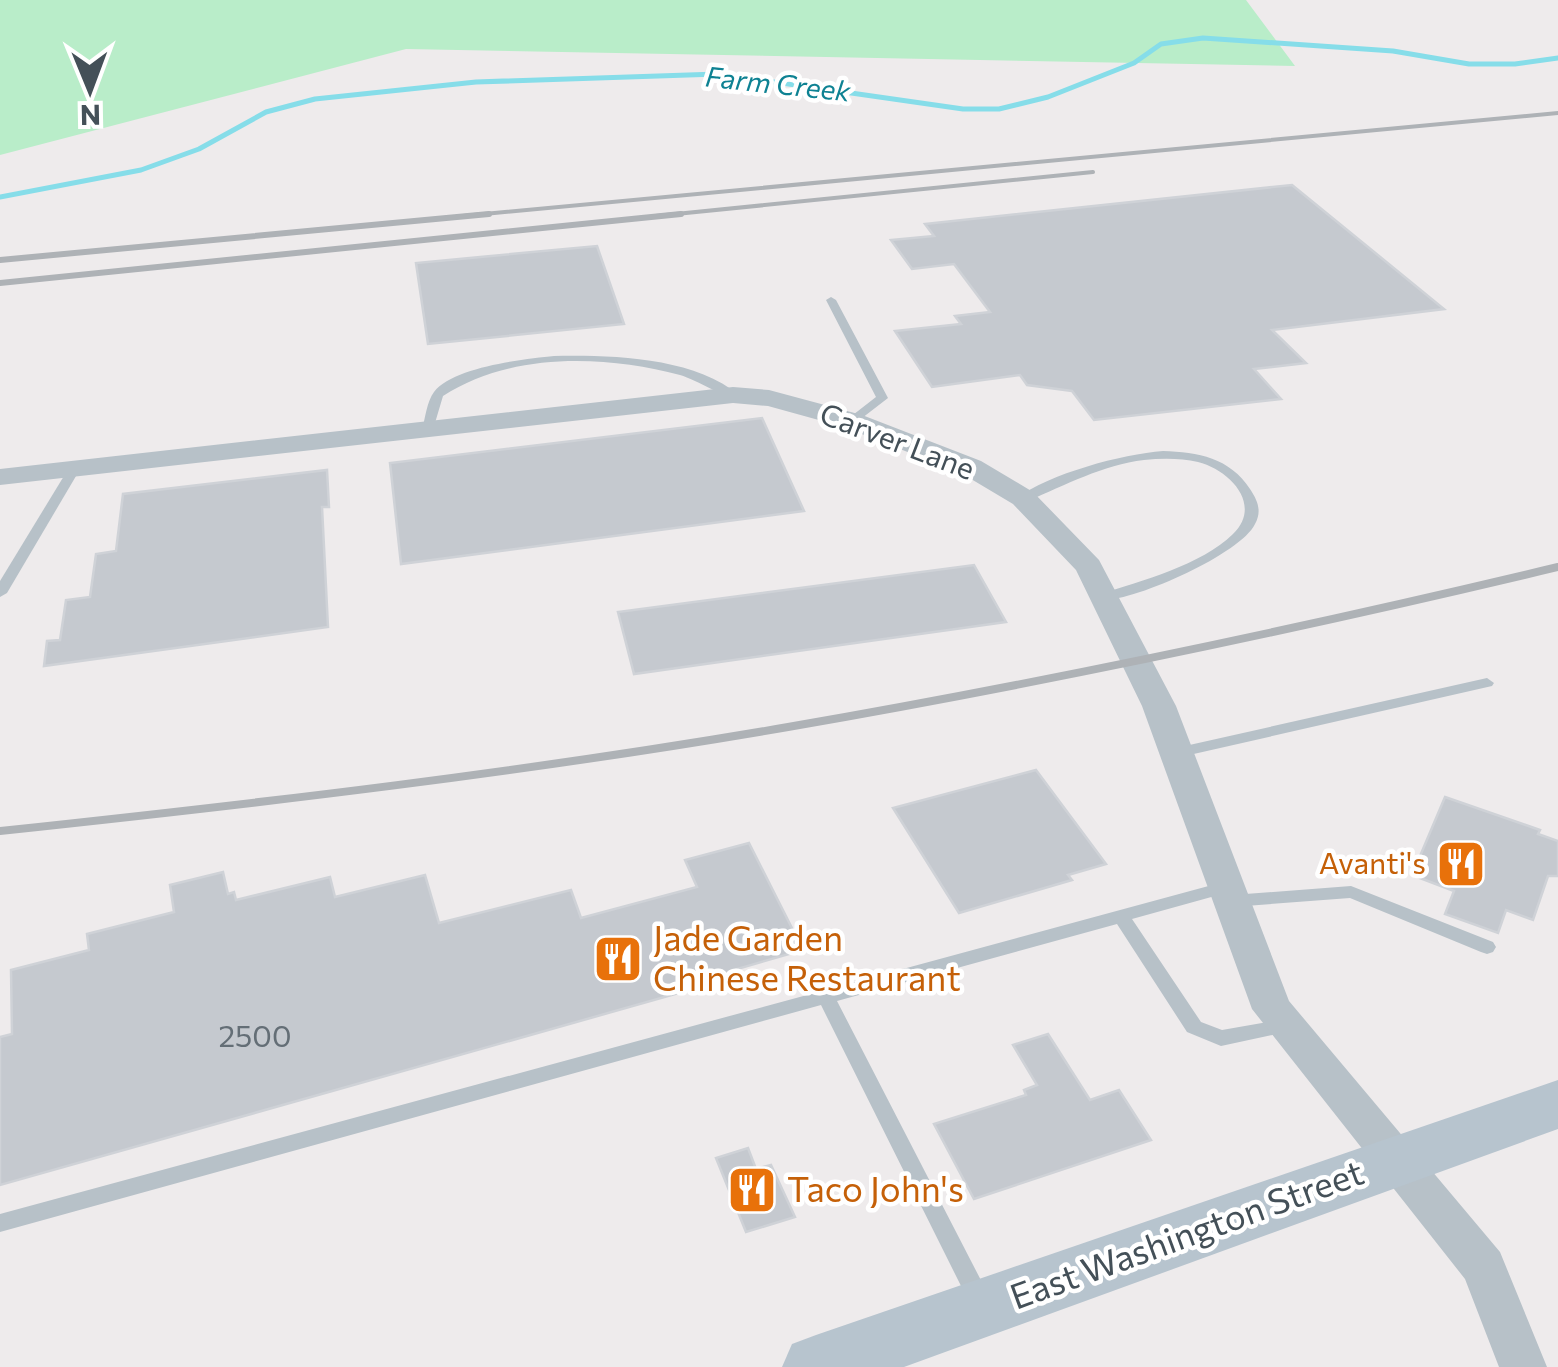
<svg xmlns="http://www.w3.org/2000/svg" width="1558" height="1367" font-family="Commissioner,sans-serif">
<style>
.green{fill:#b9edc9}
.lines{fill:none;stroke-linecap:round;stroke-linejoin:round}
.stream{stroke:#86dde9;stroke-width:5}
.building{fill:#c5c9cf;stroke:#cfd2d7;stroke-width:2.5}
.service{fill:#b7c1c8;fill-rule:evenodd}
.minor{fill:#b7c1c8;fill-rule:evenodd}
.secondary{fill:#b7c4ce;fill-rule:evenodd}
.rail-far2{stroke:#aeb2b6;stroke-width:4}
.rail-far1{stroke:#aeb2b6;stroke-width:6}
.rail{stroke:#aeb2b6;stroke-width:8}
.labels{text-anchor:middle;stroke-width:9;stroke-linejoin:round;paint-order:stroke}
.far-water-label{font-size:28px;font-style:italic;fill:#0e8293;stroke:#fff}
.street-label{font-size:30px;fill:#445058;stroke:#fff}
.food-label{font-size:30px;fill:#c56008;stroke:#fff;text-anchor:end}
.near-number-label{font-size:30px;fill:#646e76}
.near-food-label{font-size:35px;fill:#c56008;stroke:#fff;text-anchor:start}
.near-street-label{font-size:35px;fill:#445058;stroke:#fff}
</style>
<rect width="100%" height="100%" fill="#eeebec"/>
<path class="green" d="M0 0H1246L1295 66 406 49 0 155Z"/>
<g class="lines">
<path class="stream" d="M0 197 141 170 199 149 266 112 315 99 476 82 718 74 963 109H999L1048 97 1134 63 1161 44 1203 38 1393 51 1469 64H1515L1558 58"/>
</g>
<g class="building">
<path d="M1292 185 1444 309 1272 330 1306 363 1254 369 1281 399 1094 420 1072 391 1027 385 1020 375 932 387 895 331 961 324 955 316 990 312 954 264 912 269 891 240 934 236 925 224Z"/>
<path d="M597 246 624 324 428 344 416 263Z"/>
<path d="M762 418 804 511 401 564 390 463Z"/>
<path d="M327 470 329 507H322L328 627 44 666 47 641 60 640 66 600 90 597 96 554 116 551 123 494Z"/>
<path d="M974 565 1006 622 634 674 618 612Z"/>
<path d="M1036 770 1106 864 1068 875 1072 880 959 913 893 808Z"/>
<path d="M1445 797 1540 830 1538 834 1558 841V876H1548L1533 920 1506 910 1498 933 1445 914 1454 891 1412 875Z"/>
<path d="M749 843 803 950 737 969 739 976 0 1185V1037L12 1034 11 970 89 950 87 934 174 912 170 885 223 872 228 894 234 892 236 900 330 877 335 897 425 875 439 923 571 890 581 918 697 887 685 860Z"/>
<path d="M1048 1034 1090 1100 1119 1090 1151 1140 974 1199 934 1124 1026 1095 1024 1090 1037 1085 1013 1045Z"/>
<path d="M748 1148 756 1169 771 1165 795 1217 746 1232 716 1158Z"/>
</g>
<g class="lines">
<g class="service">
<path d="M831 297 836 300 888 398 853 425 849 424V418L876 397 826 300Z"/>
<path d="M554 356C612 355 693 357 739 395L737 398C725 398 697 380 680 375 605 355 510 352 443 396L432 433 428 434 422 430C425 419 427 401 434 392 453 367 524 359 554 356Z"/>
<path d="M1163 451C1198 452 1230 458 1250 489 1258 501 1262 511 1255 524 1241 554 1131 603 1100 600L1098 597 1100 594C1142 581 1201 565 1233 534 1263 505 1230 470 1198 462 1181 458 1162 458 1144 460 1103 465 1065 485 1028 501H1018L1017 498C1049 474 1122 454 1163 451Z"/>
<path d="M73 467 79 471 7 593 0 597V581L67 471Z"/>
<path d="M1487 678 1494 683 1492 686 1176 758 1168 753 1176 748Z"/>
<path d="M1227 881 1233 883 1236 887 1233 891 1132 919 1201 1022 1222 1030 1284 1019 1291 1021 1293 1026 1291 1031 1221 1046 1187 1032 1117 924 837 1001 987 1292 990 1299 987 1306 979 1309 971 1306 821 1005 0 1232V1214Z"/>
<path d="M1351 886 1493 942 1496 947 1493 952 1487 954 1481 952 1350 898 1232 907 1226 905 1223 901 1226 897 1232 895Z"/>
</g>
<path class="minor" d="M733 387 769 390 862 415 981 461 1033 492 1099 560 1176 706 1289 1001 1500 1252 1547 1367H1499L1465 1279 1252 1009 1142 706 1076 570 1013 504 961 473 844 427 768 406 733 403 0 485V469Z"/>
<path class="secondary" d="M1558 1080V1129L904 1367H782L792 1344 816 1335Z"/>
<g class="rail-far2">
<path d="M463 216 1558 113"/>
<path d="M656 216 1093 172"/>
</g>
<g class="rail-far1">
<path d="M0 260 489 214"/>
<path d="M0 283 681 214"/>
</g>
<path class="rail" d="M0 831C263 803 527 772 788 727 1047 682 1303 628 1558 567"/>
</g>
<defs>
<g id="restaurant-square" transform="scale(2.5)"><rect x="-9" y="-9" width="18" height="18" rx="4" fill="#e8710a" stroke="#fff"/><path d="M-5-6h1v4h1v-4h1v4h1v-4h1v5L-1.5 .5V6h-2V.5L-5-1ZM5-6V6H3V1.5H1.5Q1.5-4 5-6Z" fill="#fff"/></g>
</defs>
<g fill-rule="evenodd">
<use href="#restaurant-square" x="1461" y="864"/>
<use href="#restaurant-square" x="618" y="959"/>
<use href="#restaurant-square" x="752" y="1190"/>
</g>
<g class="labels">
<g class="far-water-label">
<text transform="translate(778 84) rotate(6)" y="10">Farm Creek</text>
</g>
<g class="street-label">
<text transform="translate(897 442) rotate(21)" y="10">Carver Lane</text>
</g>
<g class="food-label">
<text x="1426" y="874">Avanti's</text>
</g>
<g class="near-number-label">
<text x="255" y="1047">2500</text>
</g>
<g class="near-food-label">
<text x="653" y="951">Jade Garden<tspan x="653" dy="40">Chinese Restaurant</tspan></text>
<text x="787" y="1202">Taco John's</text>
</g>
<g class="near-street-label">
<text transform="translate(1187 1235) rotate(-20)" y="12">East Washington Street</text>
</g>
</g>
<g transform="translate(90 90) rotate(179)" stroke="#ffffff" stroke-width="8" paint-order="stroke">
<path d="M0-8L18 38L0 25L-18 38Z" fill="#445058"/>
<text y="-15" font-size="28" font-weight="bold" text-anchor="middle" fill="#445058">N</text>
</g>
</svg>
